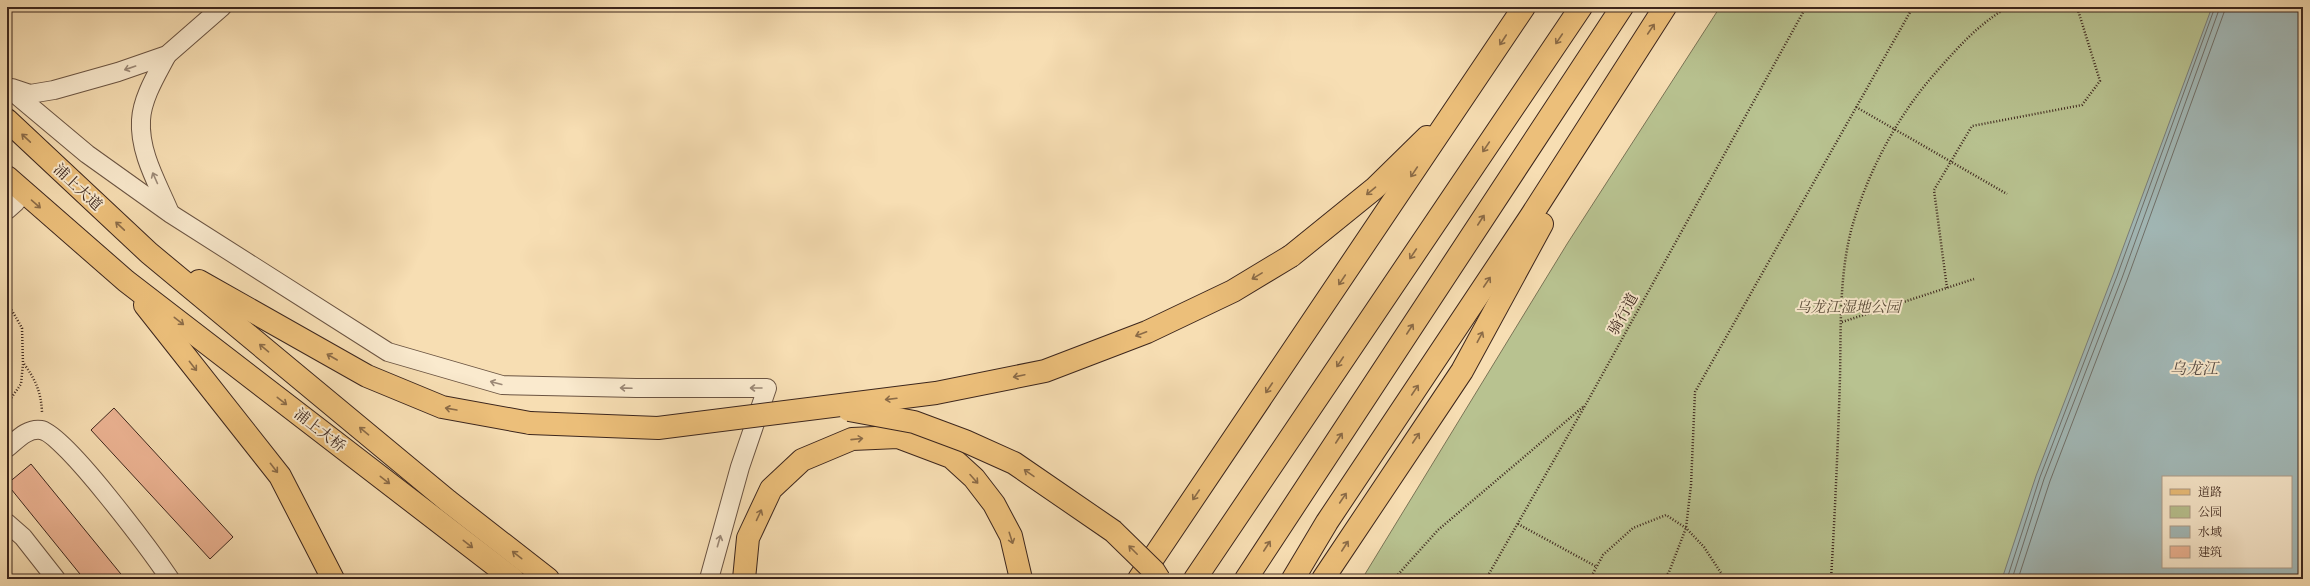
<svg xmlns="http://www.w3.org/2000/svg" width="2310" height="586" font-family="Alegreya,'Noto Serif SC',serif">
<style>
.green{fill:#b8c290;stroke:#7a7456}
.water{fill:#a2b9b8;stroke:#797e7a;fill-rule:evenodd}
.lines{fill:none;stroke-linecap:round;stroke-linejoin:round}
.shore{stroke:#6f706a;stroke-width:1}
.building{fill:#eeb595;stroke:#3c261d}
.minor-casing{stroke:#6b5442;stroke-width:20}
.major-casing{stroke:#3c261d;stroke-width:24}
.highway-casing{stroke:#3c261d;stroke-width:24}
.path{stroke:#3c261d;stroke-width:2.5;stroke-dasharray:1 2;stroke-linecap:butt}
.minor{stroke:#faeace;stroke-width:18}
.major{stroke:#ecbf7a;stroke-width:22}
.highway{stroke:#ecbf7a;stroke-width:22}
.major-bridge-casing{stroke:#3c261d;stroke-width:24;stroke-linecap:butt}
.major-bridge{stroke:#ecbf7a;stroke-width:22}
.oneway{stroke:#8b6b47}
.oneway2{stroke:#9b8876}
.labels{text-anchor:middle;stroke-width:4;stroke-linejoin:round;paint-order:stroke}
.street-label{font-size:15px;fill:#3c261d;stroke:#faeace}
.park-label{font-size:15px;font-style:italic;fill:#5b4d3a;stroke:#faeace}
.water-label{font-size:16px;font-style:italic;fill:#564b44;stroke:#faeace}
</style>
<rect width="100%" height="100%" fill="#f7deb3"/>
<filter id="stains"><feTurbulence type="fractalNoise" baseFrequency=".005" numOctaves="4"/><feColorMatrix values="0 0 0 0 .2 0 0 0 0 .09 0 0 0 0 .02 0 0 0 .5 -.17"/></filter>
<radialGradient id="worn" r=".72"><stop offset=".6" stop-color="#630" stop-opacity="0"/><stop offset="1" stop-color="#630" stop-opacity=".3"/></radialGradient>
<path class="green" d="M1720 7H2255L2039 579H1362L1567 244Z"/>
<path class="water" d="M2212 7H2303V579H2002L2036 476 2113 275ZM2163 477H2291V567H2163Z"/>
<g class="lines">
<g class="shore">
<path d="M2007 579 2040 477 2117 276 2215 7"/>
<path d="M2012 579 2044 479 2122 278 2220 7"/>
<path d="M2018 579 2050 481 2127 280 2226 7"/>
</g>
</g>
<g class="building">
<path d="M114 408 233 537 210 559 91 430Z"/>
<path d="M31 464 125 579H84L7 484Z"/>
<path d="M7 569 15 579H7Z"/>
</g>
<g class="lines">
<g class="minor-casing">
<g id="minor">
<path d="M167 55C157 74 142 98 141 120 139 153 158 184 170 213"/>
<path d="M7 87 87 154 171 214 388 352 502 385 636 388H767L740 467 709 579"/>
<path d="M12 88 30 94 54 90 118 72 167 55 222 7"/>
<path d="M7 210 16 202"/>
<path d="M7 448C17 440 27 428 41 430 64 433 153 554 170 579"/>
<path d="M7 523 23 537 56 579"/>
</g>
</g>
<g class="major-casing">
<g id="major">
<path d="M7 120 149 253 448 501 548 579"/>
<path d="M7 177 126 281 513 579"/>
<path d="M1291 256 1375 188 1427 137"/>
<path d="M199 281 367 376 442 407 530 423"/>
<path d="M145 305 280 476 333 579"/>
<path d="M744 579 748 538 771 489 802 460 852 439 898 437 951 457 974 478 994 504 1011 536 1021 579"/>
<path d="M1139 579 1524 7"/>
<path d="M1293 579 1327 522 1531 216 1665 7"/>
<path d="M1323 579 1462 371 1542 224"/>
</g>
</g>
<g class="highway-casing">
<g id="highway">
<path d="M1195 579 1581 7"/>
<path d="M1246 579 1622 7"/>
</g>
</g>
<g class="path">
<path d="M1856 107 2007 194"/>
<path d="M1947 288 1934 190 1972 126 2082 105 2100 81 2077 7"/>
<path d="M7 302 22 328 23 364 21 384 7 404"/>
<path d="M1842 322 1974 279"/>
<path d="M24 364C36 380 41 393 42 412"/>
<path d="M1518 524 1597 567"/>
<path d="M1394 579 1438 530 1584 406"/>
<path d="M1486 579 1586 404 1806 7"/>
<path d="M1590 579 1603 555 1633 528 1666 515 1686 528 1704 547 1725 579"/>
<path d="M1664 579 1669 572 1686 528 1691 485 1695 392 1913 7"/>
<path d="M1831 579C1835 512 1838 445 1840 377 1841 327 1839 275 1852 227 1868 171 1899 113 1938 70 1959 46 1980 23 2008 7"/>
</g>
<use href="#minor" class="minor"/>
<use href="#major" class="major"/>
<use href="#highway" class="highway"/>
<g class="major-bridge-casing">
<g id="major-bridge">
<path d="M849 410 914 422 965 441 1014 463 1113 531 1154 571 1159 579"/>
<path d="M530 423 658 428 936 393 1045 371 1147 332 1233 291 1291 256"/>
</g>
</g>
<use href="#major-bridge" class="major-bridge"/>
</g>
<defs><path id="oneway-shaft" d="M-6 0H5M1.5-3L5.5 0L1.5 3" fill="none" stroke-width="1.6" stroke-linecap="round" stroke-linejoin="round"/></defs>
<g class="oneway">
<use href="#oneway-shaft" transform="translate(1651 29) rotate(-56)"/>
<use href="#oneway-shaft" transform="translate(1559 39) rotate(124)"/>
<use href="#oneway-shaft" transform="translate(1503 40) rotate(123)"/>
<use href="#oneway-shaft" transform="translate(26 138) rotate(-137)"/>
<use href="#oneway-shaft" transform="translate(1486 147) rotate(124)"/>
<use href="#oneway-shaft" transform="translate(1414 172) rotate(124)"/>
<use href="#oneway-shaft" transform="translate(1371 191) rotate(140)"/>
<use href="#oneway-shaft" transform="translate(36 204) rotate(41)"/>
<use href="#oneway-shaft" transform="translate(1481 220) rotate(-57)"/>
<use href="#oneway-shaft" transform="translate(120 226) rotate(-137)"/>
<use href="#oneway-shaft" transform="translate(1413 254) rotate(124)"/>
<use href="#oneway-shaft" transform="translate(1257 276) rotate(149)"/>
<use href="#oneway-shaft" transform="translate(1342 280) rotate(124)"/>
<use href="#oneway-shaft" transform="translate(1487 282) rotate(-56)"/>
<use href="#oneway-shaft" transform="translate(179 321) rotate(38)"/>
<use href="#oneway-shaft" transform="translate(1410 329) rotate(-57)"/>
<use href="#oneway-shaft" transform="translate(1141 334) rotate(159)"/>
<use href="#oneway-shaft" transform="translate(1480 337) rotate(-62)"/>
<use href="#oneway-shaft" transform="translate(264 348) rotate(-140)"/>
<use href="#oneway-shaft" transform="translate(332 357) rotate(-150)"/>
<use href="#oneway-shaft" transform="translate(1340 362) rotate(124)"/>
<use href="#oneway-shaft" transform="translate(193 366) rotate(52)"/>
<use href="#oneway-shaft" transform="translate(1019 376) rotate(168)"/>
<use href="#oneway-shaft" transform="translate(1269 388) rotate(124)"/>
<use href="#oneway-shaft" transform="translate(1415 390) rotate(-56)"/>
<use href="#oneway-shaft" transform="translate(891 399) rotate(173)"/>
<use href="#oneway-shaft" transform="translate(282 401) rotate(38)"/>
<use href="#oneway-shaft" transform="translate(451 409) rotate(-170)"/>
<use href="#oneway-shaft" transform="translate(364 431) rotate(-140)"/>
<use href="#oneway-shaft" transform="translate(1339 438) rotate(-57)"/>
<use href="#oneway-shaft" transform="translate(1416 438) rotate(-56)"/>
<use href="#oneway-shaft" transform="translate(857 439) rotate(-6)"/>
<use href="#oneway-shaft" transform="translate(274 468) rotate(52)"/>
<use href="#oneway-shaft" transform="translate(1029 473) rotate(-145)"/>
<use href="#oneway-shaft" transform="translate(974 479) rotate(48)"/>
<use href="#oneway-shaft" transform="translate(385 480) rotate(38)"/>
<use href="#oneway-shaft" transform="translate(1196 495) rotate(124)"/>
<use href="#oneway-shaft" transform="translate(1343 498) rotate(-56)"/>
<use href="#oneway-shaft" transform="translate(759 515) rotate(-65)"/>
<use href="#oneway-shaft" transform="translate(1011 538) rotate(72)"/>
<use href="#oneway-shaft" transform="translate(468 544) rotate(38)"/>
<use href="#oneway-shaft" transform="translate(1267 546) rotate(-57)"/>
<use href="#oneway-shaft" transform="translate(1345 546) rotate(-57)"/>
<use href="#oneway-shaft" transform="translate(1133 550) rotate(-135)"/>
<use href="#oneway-shaft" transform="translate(517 555) rotate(-142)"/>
</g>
<g class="oneway2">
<use href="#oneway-shaft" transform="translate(130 68) rotate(161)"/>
<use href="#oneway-shaft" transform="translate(155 178) rotate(-114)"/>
<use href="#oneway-shaft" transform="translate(496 383) rotate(-165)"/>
<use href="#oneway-shaft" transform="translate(626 388) rotate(-178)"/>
<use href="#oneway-shaft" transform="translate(756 388) rotate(180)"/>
<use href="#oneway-shaft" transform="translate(719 541) rotate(-74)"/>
</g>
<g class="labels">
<g class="street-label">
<text transform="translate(78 187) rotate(43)" y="5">浦上大道</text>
<text transform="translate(1623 314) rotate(-61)" y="5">骑行道</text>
<text transform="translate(320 430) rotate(38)" y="5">浦上大桥</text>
</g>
<g class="park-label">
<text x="1848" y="312">乌龙江湿地公园</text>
</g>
<g class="water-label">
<text x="2194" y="374">乌龙江</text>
</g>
</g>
<rect width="2310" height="586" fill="none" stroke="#f7deb3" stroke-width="24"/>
<rect x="8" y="8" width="2294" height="570" fill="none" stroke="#3c261d" stroke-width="2"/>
<rect x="12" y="12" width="2286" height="562" fill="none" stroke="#3c261d"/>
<rect x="2162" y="476" width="130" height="92" fill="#faeace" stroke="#ae9c87"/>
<rect x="2170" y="489" width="20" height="6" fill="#ecbf7a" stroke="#ae9c87"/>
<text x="2198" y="496" font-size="12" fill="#3c261d">道路</text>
<rect x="2170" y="506" width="20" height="12" fill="#b8c290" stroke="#ae9c87"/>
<text x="2198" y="516" font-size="12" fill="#3c261d">公园</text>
<rect x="2170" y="526" width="20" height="12" fill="#a2b9b8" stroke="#ae9c87"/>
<text x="2198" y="536" font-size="12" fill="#3c261d">水域</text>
<rect x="2170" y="546" width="20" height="12" fill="#eeb595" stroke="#ae9c87"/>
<text x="2198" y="556" font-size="12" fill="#3c261d">建筑</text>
<rect width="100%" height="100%" filter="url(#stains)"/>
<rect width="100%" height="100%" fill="url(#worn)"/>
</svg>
